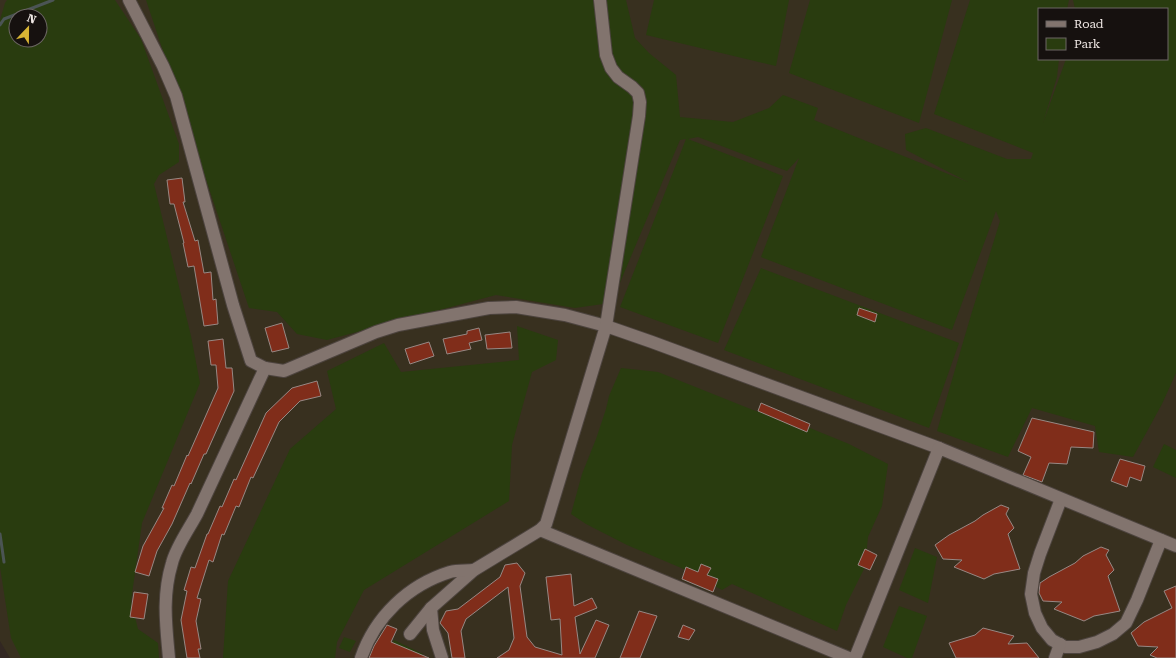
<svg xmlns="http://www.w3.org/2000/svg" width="1176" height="658" font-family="'Roboto Serif',serif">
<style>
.education{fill:#38301f;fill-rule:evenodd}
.green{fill:#293c0f;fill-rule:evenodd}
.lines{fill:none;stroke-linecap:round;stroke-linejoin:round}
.stream{stroke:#4b5454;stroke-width:3}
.building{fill:#802d1a;stroke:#978884}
.minor-casing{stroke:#4d443f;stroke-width:14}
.minor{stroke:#82746e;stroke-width:12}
</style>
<rect width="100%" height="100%" fill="#322722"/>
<path class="education" d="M0 0H1176V658H10L0 641ZM1039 9H1167V59H1039ZM16 16H40V40H16Z"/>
<g class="green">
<path d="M7 0H115L141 39 179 144V162L159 175 154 184 191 336 200 383 142 523 131 601 138 629 158 643 159 658H21L11 638 0 567V20L5 3ZM16 16H40V40H16Z"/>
<path d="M146 0H626L635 38 649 53 676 75 680 117 733 122 769 108 783 95 818 108 814 120 968 182 906 150 905 134 926 128 1007 159H1031L1033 153 934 114 970 0H1069L1067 9H1039V59H1059L1057 77 1043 123 1066 59H1167V9H1075L1073 0H1176V373L1162 404 1133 457 1099 452 1095 426 1032 408 1008 457 937 431 971 315 1000 221 996 211 952 330 761 257 799 158 787 171 698 137 688 139 783 176 718 343 620 307 686 139 680 140 619 285 603 304 575 308 496 295 327 340 297 334 277 312 249 308Z"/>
<path d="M654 0H789L776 66 646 35Z"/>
<path d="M810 0H952L919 123 789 73Z"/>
<path d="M761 268 959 343 929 428 724 350Z"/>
<path d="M517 326 558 340 556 360 532 372 512 445 509 501 364 590 337 642 335 658H223L228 581 290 449 336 409 327 371 384 343 401 372 519 360Z"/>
<path d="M621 368 658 372 753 410 805 426 849 444 888 464 882 506 868 537 865 567 846 605 837 631 732 584 722 590 686 570 627 545 586 524 571 514 582 474 596 439 606 409 609 396Z"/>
<path d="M1164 444 1176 450V478L1153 467Z"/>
<path d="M915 548 937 557 928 603 899 590Z"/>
<path d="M899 606 927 616 912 658H907L883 647Z"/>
<path d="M344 637 356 641 350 652 339 648Z"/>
<path d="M394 640 423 654 421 658H387Z"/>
</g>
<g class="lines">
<g class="stream">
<path d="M0 25 4 19 53 0"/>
<path d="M0 534 4 562"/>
</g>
</g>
<g class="building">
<path d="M182 178 185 202H183L195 241 198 240 204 273 211 272 213 300 216 299 218 324 204 326 194 266 188 267 183 243H184L174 204H170L167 180Z"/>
<path d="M859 308 877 314 875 322 857 315Z"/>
<path d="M282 323 289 348 272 352 265 328Z"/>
<path d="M479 328 482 340 469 343 471 349 447 354 443 339 467 334V331Z"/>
<path d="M510 332 512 348 487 349 485 335Z"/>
<path d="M223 339 226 368H232L234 391 206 454H204L191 484 190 483 172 524 157 551 149 576 135 572 143 546 164 508H162L172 485 174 486 187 455 188 456 218 388 216 365H211L208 341Z"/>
<path d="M429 342 434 356 410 364 405 349Z"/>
<path d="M317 381 321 396 300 401 279 422 253 478 251 477 239 507 236 506 224 535 222 534 213 562 209 560 197 598 201 599 196 621 201 649H198L200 658H187L181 620 187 591 184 590 191 567 195 568 207 534H208L220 506 222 507 234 479 236 480 266 413 292 388Z"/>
<path d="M761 403 810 424 807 432 758 411Z"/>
<path d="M1032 418 1094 432 1093 448 1071 447 1067 464 1049 463 1042 482 1023 475 1031 457 1018 451Z"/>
<path d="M1120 459 1145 466 1141 481 1130 477 1127 487 1111 481Z"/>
<path d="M1001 505 1009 508 1006 514 1014 528 1008 534 1020 569 994 574 984 579 954 567 962 560 943 559 935 545 949 535 975 521 983 515Z"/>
<path d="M1101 547 1109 550 1106 555 1114 570 1108 576 1120 611 1094 616 1084 621 1054 609 1062 602 1043 601 1039 593 1040 583 1049 577 1075 563 1083 556Z"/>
<path d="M865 549 877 555 870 570 858 565Z"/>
<path d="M517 563 525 573 520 586 527 637 535 647 562 655 560 619 551 620 546 577 571 574 574 606 592 598 597 608 575 617 580 654 596 620 609 625 595 658H497L509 650 514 638 508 587 466 619 461 631 465 658H452L448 633 440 623 446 611 458 609 500 577 505 565Z"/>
<path d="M701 564 711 568 707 575 718 579 713 592 682 579 686 567 698 572Z"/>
<path d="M1176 586V658H1157L1150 655 1158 647 1138 646 1131 633 1144 622 1172 608 1164 591Z"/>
<path d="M134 592 148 594 144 619 130 617Z"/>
<path d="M639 611 657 616 640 658H620Z"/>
<path d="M387 625 397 629 391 642 429 658H369L374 646Z"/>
<path d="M683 625 695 630 689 640 678 637Z"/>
<path d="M983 628 1014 636 1008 644 1027 643 1039 658H956L949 643 975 635Z"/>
</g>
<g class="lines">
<g class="minor-casing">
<g id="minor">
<path d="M129 0 163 66 176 96 233 305 251 361 265 368 284 371 376 332 398 325 489 308 516 307 565 315 606 326 652 342 939 448"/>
<path d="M1061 499 1040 554 1034 573 1031 594 1035 613 1042 628 1052 640 1065 647H1079L1097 642 1113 634 1126 623 1137 600 1161 540"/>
<path d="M540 530 849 658"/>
<path d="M431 608 433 630 442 658"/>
<path d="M410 634 431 608 474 570 540 530 546 524 606 326 639 116 640 102 638 93 632 87 618 77 611 68 606 55 600 0"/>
<path d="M169 658C166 625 162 596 172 563 176 547 189 529 197 514L265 368"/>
<path d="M361 658C375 617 408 585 450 572 458 570 467 571 474 570"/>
<path d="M855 658 939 448 1176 546"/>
<path d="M1055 658 1060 644"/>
</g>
</g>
<use href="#minor" class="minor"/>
</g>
<rect x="1038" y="8" width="130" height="52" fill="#16110f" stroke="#6d6765"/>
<rect x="1046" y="21" width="20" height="6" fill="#82746e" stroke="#6d6765"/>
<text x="1074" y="28" font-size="12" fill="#f0e8e5">Road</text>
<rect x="1046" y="38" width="20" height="12" fill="#293c0f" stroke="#6d6765"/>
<text x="1074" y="48" font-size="12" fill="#f0e8e5">Park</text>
<g transform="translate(28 28) rotate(22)"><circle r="19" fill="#16110f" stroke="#6d6765"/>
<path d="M0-3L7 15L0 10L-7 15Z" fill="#d7b434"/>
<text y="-6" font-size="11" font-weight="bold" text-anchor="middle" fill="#f0e8e5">N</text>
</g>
</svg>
